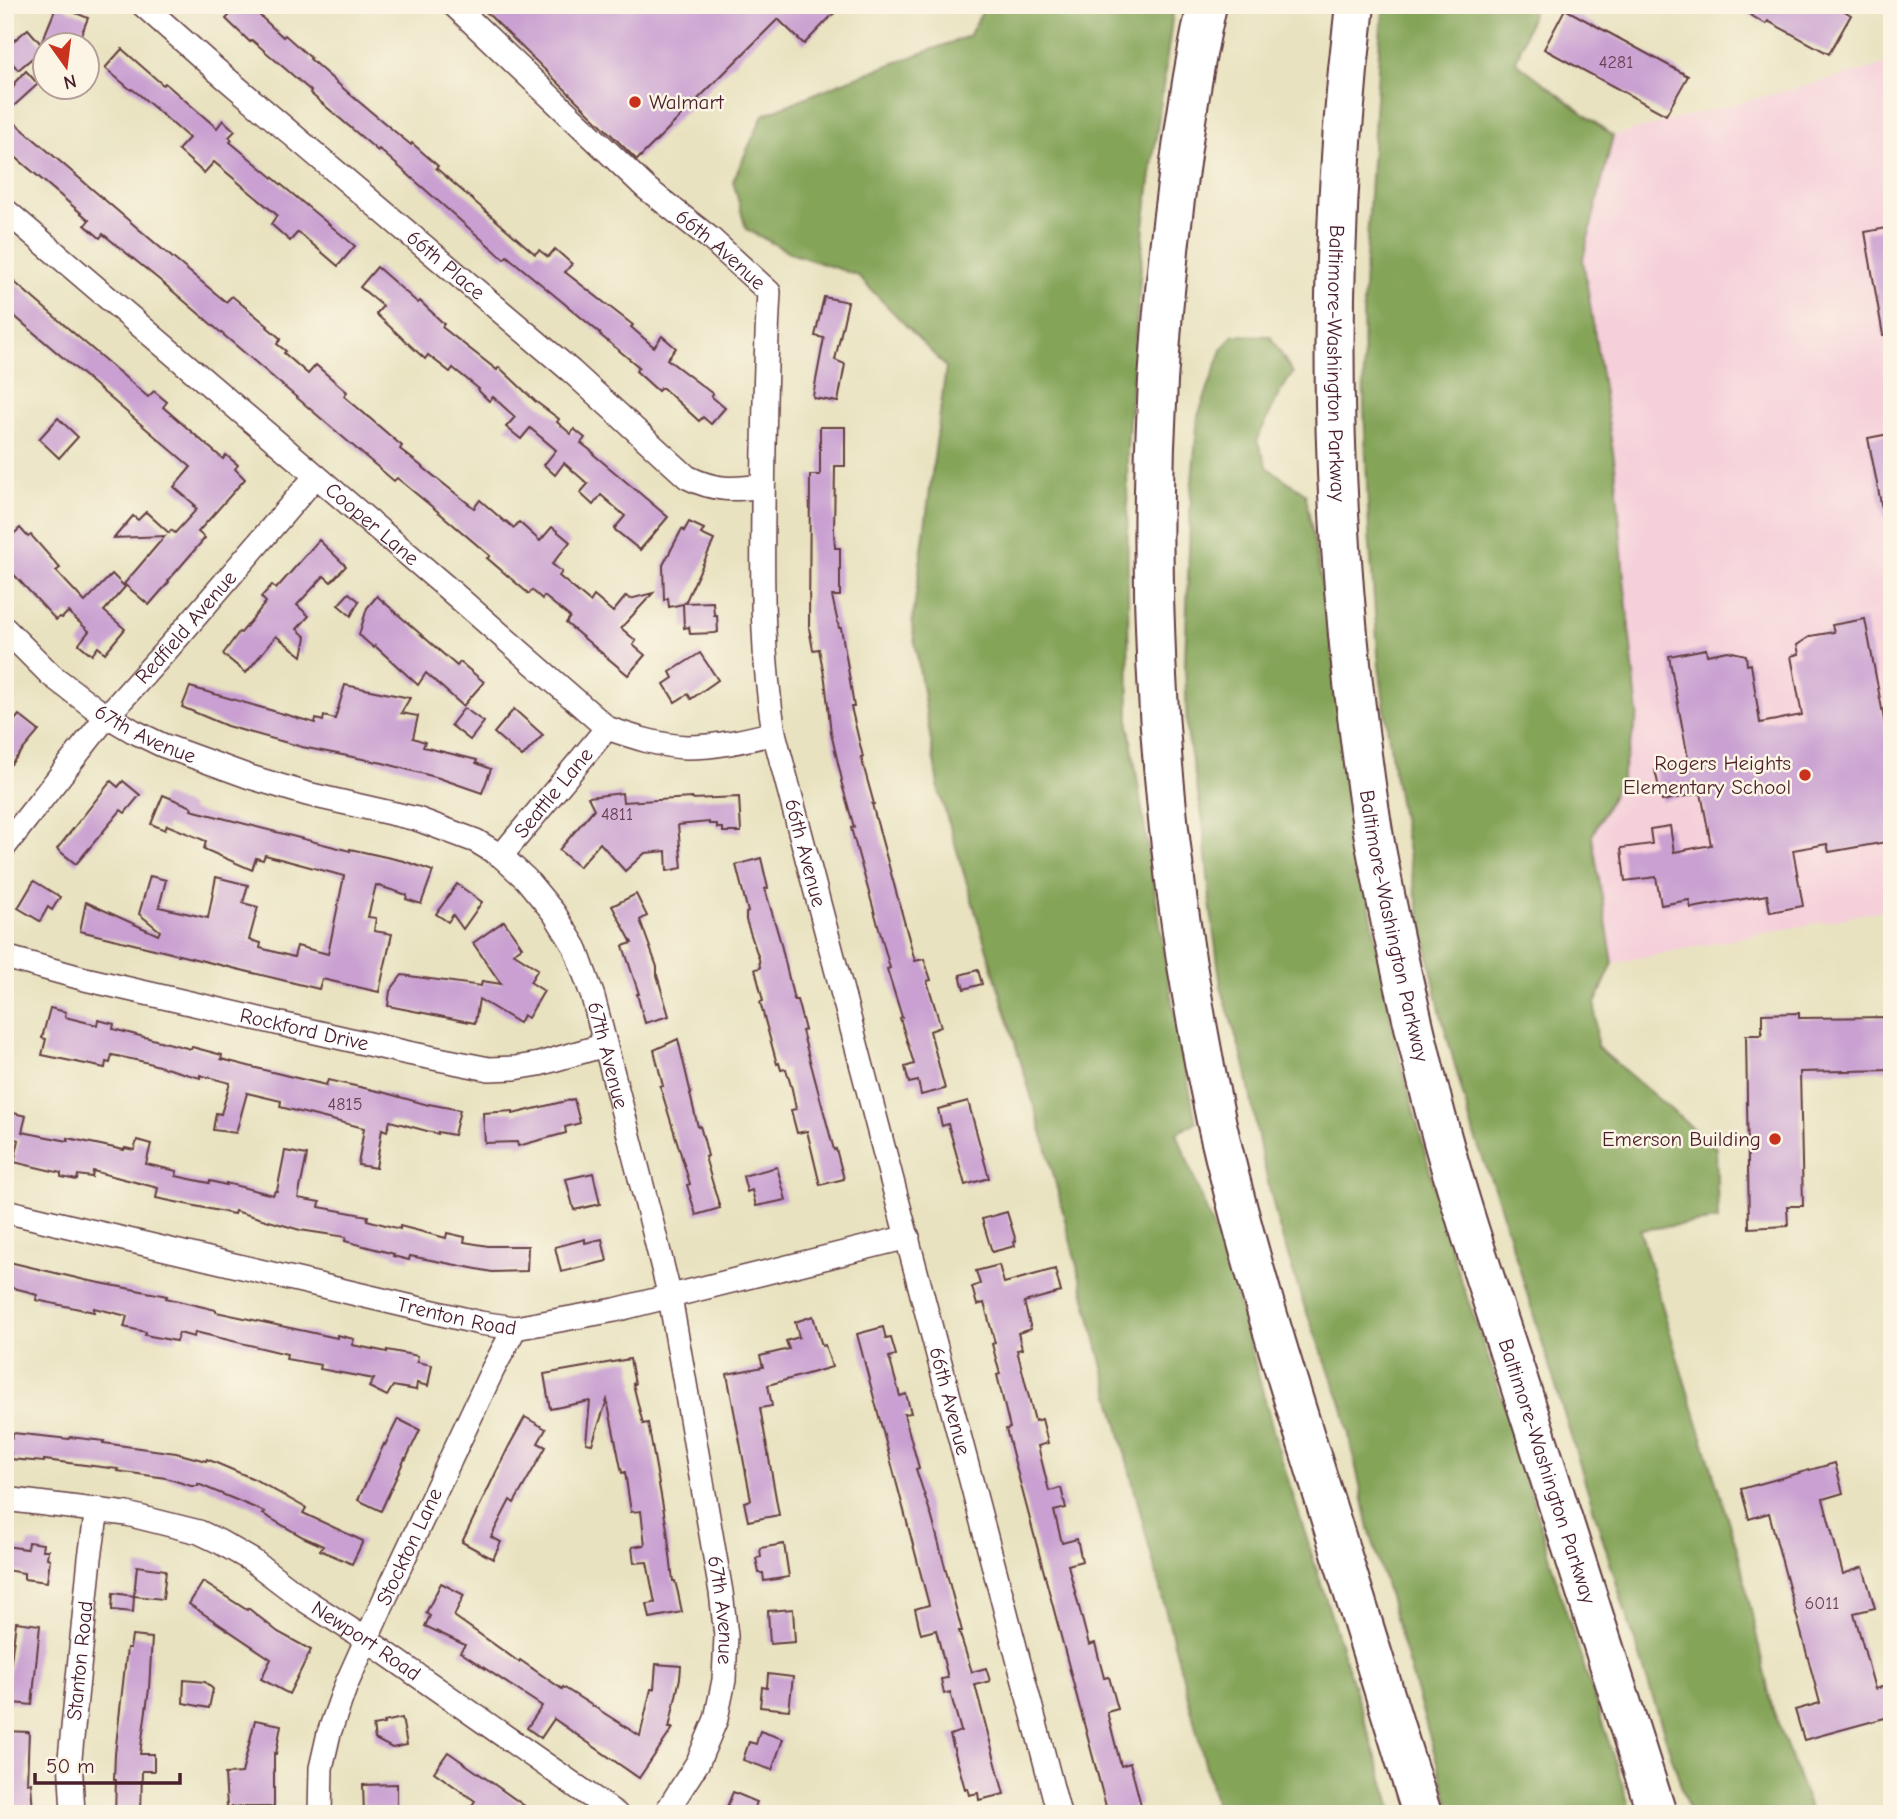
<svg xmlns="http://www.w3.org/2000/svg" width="1897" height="1819" font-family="'Comic Neue',sans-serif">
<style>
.built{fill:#f5cfda}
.forest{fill:#84a459;stroke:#676242;stroke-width:2}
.building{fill:#c9a0d1}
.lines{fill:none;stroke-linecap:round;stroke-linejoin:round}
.street-casing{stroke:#623c41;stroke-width:26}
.highway-casing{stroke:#623c41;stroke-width:42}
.street{stroke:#fff;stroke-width:23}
.highway{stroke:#fff;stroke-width:38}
.poi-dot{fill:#c8321e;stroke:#fcf5e5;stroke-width:2.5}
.labels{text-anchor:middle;stroke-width:5;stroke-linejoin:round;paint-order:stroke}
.number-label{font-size:18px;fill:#6a3f54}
.poi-label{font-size:21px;fill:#4a1f2b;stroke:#fcf5e5;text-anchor:end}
.street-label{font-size:21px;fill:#4a1f2b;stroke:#fcf5e5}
</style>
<rect width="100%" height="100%" fill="#fcf5e5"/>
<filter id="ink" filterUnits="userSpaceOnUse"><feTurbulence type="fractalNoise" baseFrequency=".0143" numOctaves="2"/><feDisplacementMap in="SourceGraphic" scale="14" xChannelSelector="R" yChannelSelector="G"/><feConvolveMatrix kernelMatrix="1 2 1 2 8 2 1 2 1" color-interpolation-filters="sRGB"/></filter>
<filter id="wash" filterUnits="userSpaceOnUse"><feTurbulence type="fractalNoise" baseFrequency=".00686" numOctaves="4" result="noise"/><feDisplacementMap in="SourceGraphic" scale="28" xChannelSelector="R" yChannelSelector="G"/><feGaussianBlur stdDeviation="1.57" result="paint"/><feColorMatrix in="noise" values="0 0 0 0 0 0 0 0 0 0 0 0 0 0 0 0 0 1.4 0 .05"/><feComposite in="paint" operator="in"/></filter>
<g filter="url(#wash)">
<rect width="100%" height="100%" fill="#e8e2c0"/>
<path class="built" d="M1892 63V908L1613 963 1592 836 1621 779 1624 578 1615 464 1583 259 1613 136Z"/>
<g class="forest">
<path d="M986 5H1174L1144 226 1127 449 1129 727 1172 1001 1196 1122 1177 1133 1231 1275 1278 1448 1394 1814H1218L1045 1142 939 791 912 625 946 367 857 275 793 254 746 229 733 181 763 115 848 80 969 36Z"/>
<path d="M1384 5H1535L1516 62 1613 136 1583 259 1615 464 1624 578 1638 715 1621 779 1592 836 1613 963 1595 1004 1597 1047 1716 1148 1718 1220 1640 1230 1681 1370 1739 1555 1772 1707 1812 1814H1690L1621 1598 1497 1196 1474 1135 1440 1011 1414 886 1393 768 1379 666 1369 533 1364 407 1363 304 1380 36Z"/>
<path d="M1233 335 1270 336 1293 373 1278 396 1257 440 1268 468 1305 493 1327 610 1360 858 1399 1056 1455 1263 1508 1415 1560 1593 1632 1814H1452L1369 1528 1343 1407 1303 1303 1278 1224 1261 1153 1245 1066 1221 987 1211 911 1203 821 1187 732 1185 662 1191 491 1198 416 1222 350Z"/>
</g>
<g id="blocks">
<g class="building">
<path d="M57 5 88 18 79 40 62 33 18 70 5 54V48L28 29 41 44Z"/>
<path d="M239 5H265L257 13 283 37 285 35 311 58 310 59 352 96 411 145 412 143 438 166 436 168 535 254 539 250 548 257 555 249 572 264 565 272 633 325 631 327 654 347 662 336 676 348 667 359 713 394 711 396 725 408 711 424 703 417 699 421 663 388H661L658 391 636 371 639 367 599 334 600 333 507 256 504 259 379 149 378 151 310 93 311 91 252 40 250 42 226 19Z"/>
<path d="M479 5H842L804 44 778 19 637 160Z"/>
<path d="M1733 5H1834L1851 15 1829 54 1768 21 1766 24Z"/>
<path d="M1565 9 1688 76 1666 115 1544 49Z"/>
<path d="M122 49 163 85 165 83 217 128 223 120 235 131 229 137 232 140 230 142 355 246 338 266 298 232 290 241 271 224 277 215 214 162 204 173 178 150 189 138 141 96 132 89 131 90 105 68Z"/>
<path d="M26 71 38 84 5 114V98L15 85 14 83Z"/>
<path d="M14 122 162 249 226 302 232 296 268 326 267 327 281 339 277 344 286 351 284 353 308 374 316 365 324 372 347 392 344 396 402 446 400 449 474 508 480 500 505 522 506 521 514 528 519 522 540 541 552 527 570 542 552 564 562 572 559 576 590 602 594 596 613 612 626 596 630 599 653 593 621 628 636 641 633 645 645 655 628 675 566 623 570 617 544 596 542 599 532 590 529 594 487 558 490 556 436 510 397 478 394 481 162 282 103 234 100 238 85 225 89 220 5 148V133Z"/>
<path d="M1892 227V334L1883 335 1865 232Z"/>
<path d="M377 267 418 303 420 301 444 324 442 327 497 370 499 367 535 401 559 419 557 422 571 434 574 429 585 438 581 443 594 453 593 454 668 517 640 550 614 529 625 516 601 495 593 505 580 493 588 484 564 463 555 475 544 465 556 450 530 428 521 439 506 427 515 417 493 397 489 401 478 390 479 389 453 368 450 372 428 355 425 359 376 314 383 306 360 287Z"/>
<path d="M5 274 148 397 154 391 167 402 163 407 223 459 226 455 238 465 235 469 245 479 198 532 205 538 168 581 169 582 149 605 124 584 165 536 114 538 133 516 138 520 146 512 169 533 171 530 175 533 197 509 193 506 195 505 174 487 191 467 5 308Z"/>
<path d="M824 297 848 302 835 360 845 364 838 402 814 398 813 396 824 338 815 336Z"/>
<path d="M58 418 78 437 59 458 39 439Z"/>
<path d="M820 427H845V466H835L834 532 835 548H840V596H832L839 628H841L847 662 854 707H851L863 757H861L874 804H872L915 961 924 959 931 980 927 981 941 1027 930 1031 945 1089 921 1095 918 1081 909 1083 905 1067 914 1064 900 1018 902 1017 887 969 890 968 851 828 854 827 841 781 842 780 831 733 825 680 819 649 813 650 809 628 810 475H820Z"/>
<path d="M1889 434 1892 449V519H1884L1868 438Z"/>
<path d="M689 522 704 529 701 534 714 540 685 603 713 602 714 615H717L718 632 715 633 690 634 689 627 684 628 683 604 669 607 668 598 664 600 663 565 682 529 684 531Z"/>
<path d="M20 528 28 537 31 535 60 568 56 571 85 602 112 574 125 587 104 611 125 629 105 653 98 647 92 655 79 644 89 631 68 612 62 618 60 617 56 620 5 565V542Z"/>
<path d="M319 540 346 566 331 582 324 576 297 605 309 616 297 629 306 637 302 656 276 636 246 673 223 654 239 632 241 633 266 602 261 597 272 585 276 589Z"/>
<path d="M349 593 359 601 351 616 338 605Z"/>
<path d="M377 596 457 666 460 662 484 682 463 706 426 673 418 685 375 646 374 648 359 635 367 608Z"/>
<path d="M1865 619 1892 762V841L1829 852 1827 844 1793 850 1803 906 1770 912 1767 895 1691 908 1689 900 1661 905 1656 877 1625 881 1621 848 1652 844 1650 829 1670 826 1674 852 1711 845 1701 793 1662 801 1655 770 1689 763 1669 656 1706 649 1707 655 1728 651 1746 655 1747 665 1751 664 1760 723 1802 715 1791 656 1799 654 1797 645 1811 636 1834 632 1832 625Z"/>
<path d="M700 653 718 680 691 699 688 694 675 702 664 684 673 678 670 672Z"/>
<path d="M345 685 410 698 401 713 418 716 413 738 425 742 423 747 477 760 476 763 491 769 482 793 439 778 383 763 302 747 227 726 182 707 190 687 315 723 316 719 323 721 324 716 335 719Z"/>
<path d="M464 708 484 722 470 740 451 725Z"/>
<path d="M514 709 543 735 522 757 494 733Z"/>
<path d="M19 715 39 731 5 771V732Z"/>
<path d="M111 781 118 787 123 781 140 795 125 813 121 810 76 864 57 849Z"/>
<path d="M622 793 623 802 692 798V799L739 797 741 832H723V828H717V824H709V822L678 825 682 868 667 871 666 851 645 853 625 871 600 843 579 867 559 850 594 809 588 797Z"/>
<path d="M163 795 192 807 191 810 350 851V849L404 861 433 871 421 904 406 899 407 895 376 885 368 917 376 918 374 931 392 934 379 992 322 979 319 989 80 931 86 902 158 935 160 931 139 914 150 876 166 880 159 907 208 918 216 877 248 885 243 903 258 907 249 940 261 943 260 948 294 957 297 946 328 954 344 876 265 855 263 860 256 858 252 870 204 849 206 841 167 825 165 830 151 824Z"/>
<path d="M761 858 768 888 765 889 780 940 794 1000H797L805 1030 802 1031 834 1150 836 1149 844 1179 820 1185 807 1131 797 1133 791 1110 796 1109 792 1089 786 1069 781 1070 779 1063 777 1064 760 1002 763 1001 755 969 760 968 759 959 746 920V913L748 912 736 865Z"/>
<path d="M34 881 60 897 52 910 48 907 40 921 18 908Z"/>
<path d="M457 884 482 902 463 929 453 915 448 922 436 914Z"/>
<path d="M636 894 647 916 640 920 657 967V975L669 1016 645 1023 637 994H639L623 946 632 943 612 906Z"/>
<path d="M504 921 522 947 513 953 538 969 530 982 544 991 528 1018 523 1015 519 1023 479 999 475 1023 388 1006 390 991 402 975 481 986 482 981 501 984 473 943Z"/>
<path d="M978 970 982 984 964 989 960 975Z"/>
<path d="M50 1008 66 1012 65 1017 97 1025 98 1020 114 1024 113 1029 191 1049 192 1047 222 1055 221 1059 268 1071 326 1085 328 1080 382 1092 428 1105 429 1104 460 1110 454 1135 438 1132V1134L390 1121 387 1131 382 1129 376 1168 358 1165 364 1128 280 1107 281 1101 247 1093 236 1133 213 1130 216 1113 221 1114 230 1083 200 1075V1078L145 1062 112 1055 110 1063 106 1062 105 1068 42 1055 46 1039 42 1038Z"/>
<path d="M1799 1013V1018L1892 1017V1070L1800 1072 1803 1206H1787L1788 1226 1749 1228 1746 1035H1762V1014Z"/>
<path d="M678 1039 691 1094H690L698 1127 700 1126 704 1140 708 1156 705 1157 720 1208 696 1215 687 1185 690 1184 660 1086H663L654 1050Z"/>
<path d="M574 1099 580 1123 565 1127 566 1133 518 1146 517 1142 485 1143 483 1113 513 1111V1114Z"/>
<path d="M968 1101 989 1178 965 1185 948 1124 942 1126 938 1109Z"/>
<path d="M5 1111 26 1116 22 1132 68 1141V1138L124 1150 125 1148 134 1150 137 1140 151 1144 146 1164 177 1171 176 1176 209 1183 210 1181 226 1185V1183L273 1195 275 1191H277L285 1151 307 1155 298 1198 320 1202 319 1207 368 1216 367 1220 400 1229V1226L446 1238 447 1233 465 1237 464 1242 488 1246H528L527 1271 492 1272 410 1256 409 1260 393 1256 394 1254 345 1241 346 1237 300 1230 235 1211 234 1214 156 1198 158 1188 93 1171 92 1177 78 1175 77 1180 61 1177V1173L14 1162 19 1140 5 1137Z"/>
<path d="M777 1167 786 1200 756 1206 752 1190 747 1192 743 1176Z"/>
<path d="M593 1173 600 1204 574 1210 566 1179Z"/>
<path d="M1007 1212 1016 1241 1014 1242 1015 1246 992 1252 982 1219Z"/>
<path d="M585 1239V1243L602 1239 607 1261 561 1272 555 1247Z"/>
<path d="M5 1261 85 1280 167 1296 166 1298 216 1310V1312L337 1338V1335L354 1339 352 1345 387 1352V1350L418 1356 417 1362 432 1365 428 1386 417 1383 416 1390 393 1386 387 1396 369 1387 374 1379 320 1369 321 1365 286 1359 287 1354 195 1332 194 1337 179 1333 176 1341 145 1335 146 1332 124 1327 127 1316 94 1308V1312L36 1300 37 1295 30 1293V1292L5 1286Z"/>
<path d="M999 1265 1004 1283 1055 1269 1061 1292 1024 1302 1031 1329 1018 1333 1022 1349 1017 1350 1035 1421 1042 1419 1048 1443 1038 1446 1049 1491 1061 1488 1066 1508 1054 1511 1062 1543 1077 1539 1082 1561 1068 1565 1089 1645 1095 1643 1104 1678 1109 1677 1118 1709 1107 1712 1121 1766 1130 1763 1141 1805 1132 1807 1134 1814H1108L1006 1429 1010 1428 997 1375 1000 1374 992 1344 995 1343 984 1303 977 1305 972 1287 980 1284 976 1271Z"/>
<path d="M813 1316 822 1346 825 1345 832 1367 768 1385 772 1406 760 1408 779 1515 748 1521 744 1502 751 1500 727 1374 763 1367 760 1356 789 1349 786 1341 799 1337 795 1322Z"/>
<path d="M883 1327 886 1339 891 1338 896 1355 889 1357 900 1396 906 1394 911 1413 904 1414 919 1468 916 1469 932 1518 962 1631H959L972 1672 986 1668 990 1681 975 1685 1004 1794 979 1800 978 1793 969 1795 967 1788 965 1789 950 1735 961 1731 950 1692 944 1694 941 1679 948 1678 936 1630 921 1634 915 1609 929 1605 857 1334Z"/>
<path d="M630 1359 635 1384H633L643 1424 648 1423 667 1529 673 1581H675L678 1593 682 1612 650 1618 647 1604 655 1603 647 1562 634 1563 632 1547 645 1545 641 1511 631 1512 625 1472 622 1473 607 1400 592 1444 586 1443 590 1401 550 1409 544 1374Z"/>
<path d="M525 1417 546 1429 538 1443 546 1447 514 1503 510 1500 491 1537 501 1542 493 1559 462 1542 509 1446Z"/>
<path d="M398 1419 420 1430 406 1459 405 1458 381 1511 358 1500 384 1444 385 1445Z"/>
<path d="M13 1433 69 1439 70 1437 104 1441 103 1443 176 1453 206 1461 207 1459 254 1479 306 1508 303 1513 363 1541 352 1564 320 1550 323 1546 303 1537 263 1514 265 1512 198 1484V1486H191L166 1478 117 1471 118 1469 44 1460V1462L10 1459 11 1453H8L10 1438H12Z"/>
<path d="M1835 1463 1843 1493 1823 1499 1843 1574 1863 1567 1875 1608 1854 1613 1875 1689 1892 1684V1716L1804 1740 1795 1710 1820 1703 1769 1513 1749 1519 1741 1489Z"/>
<path d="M28 1542 43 1544 42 1550H48L47 1558 50 1559 47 1582 24 1579V1573L5 1570V1546L27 1549Z"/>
<path d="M784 1544 789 1577 764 1581 763 1573H759L756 1558 761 1557 760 1548Z"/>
<path d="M137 1566 166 1570 163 1599 134 1596 133 1612 112 1610 113 1593 134 1596Z"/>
<path d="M203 1582 247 1610 248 1608 278 1632 311 1650 289 1694 261 1679 271 1659 189 1604Z"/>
<path d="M441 1583 464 1595 454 1616 519 1662 520 1660 562 1689 563 1687 640 1736 651 1689H654L656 1664 681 1666 680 1678 669 1728H673L639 1778 554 1719 541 1738 527 1728 542 1706 460 1652 465 1645 425 1626 430 1616 426 1613Z"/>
<path d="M793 1609 795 1642 770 1644 768 1611Z"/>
<path d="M16 1622 40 1625 32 1705 5 1702V1684H8Z"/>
<path d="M132 1636 152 1638 149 1689 140 1754H154V1771H142L141 1814H115L116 1780H114L115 1754 127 1648H130Z"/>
<path d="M768 1674 793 1677 789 1710 760 1707 762 1687 767 1688Z"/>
<path d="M184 1680 205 1682 213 1689 209 1708 183 1703Z"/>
<path d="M402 1718 407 1745 392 1748 375 1739 373 1726 384 1724V1722Z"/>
<path d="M255 1720 281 1725 276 1754 274 1753V1807H227L225 1774 242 1773Z"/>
<path d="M5 1731 29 1732 27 1783 31 1782 33 1813 5 1814Z"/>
<path d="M760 1731 783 1739 772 1770 743 1760 749 1742 756 1744Z"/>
<path d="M448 1752 491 1782 536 1814H466L475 1801 434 1772Z"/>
<path d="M397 1784V1813L364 1814 363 1785Z"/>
<path d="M733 1792 757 1802 752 1814H724Z"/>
</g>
</g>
</g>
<g filter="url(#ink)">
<use href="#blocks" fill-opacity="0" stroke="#623c41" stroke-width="2"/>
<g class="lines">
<g class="street-casing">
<g id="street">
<path id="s1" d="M143 5 215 69 571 371 687 477C715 491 733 490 763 486"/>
<path id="s2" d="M454 5 646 188 711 239 769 292C765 364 764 437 763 510 762 585 762 659 774 733L1059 1814"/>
<path id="s3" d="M5 210 445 586 607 728C633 737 660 746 687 747 717 747 746 740 774 733"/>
<path id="s4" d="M5 629 51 675 96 709 133 731 162 745 250 777 307 794 417 819 476 841 501 856 526 879 554 913 575 947 593 997 652 1224 670 1297 721 1592 726 1636 724 1680 716 1719 698 1762 665 1814"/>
<path id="s5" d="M5 846 107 716 171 645 316 476"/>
<path id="s6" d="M501 856 607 728"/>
<path id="s7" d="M5 957 85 979 320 1033 408 1053 489 1069 515 1068 539 1064 605 1045"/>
<path id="s8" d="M5 1211 480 1323 515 1328 615 1310 908 1237"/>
<path id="s9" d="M5 1499 127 1514 199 1532 220 1542 253 1561 303 1599 367 1640 616 1814"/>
<path id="s10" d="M73 1814 70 1758 90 1558 97 1509"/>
<path id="s11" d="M320 1814 321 1768 329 1733 346 1685 386 1596 493 1369 515 1328"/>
</g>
</g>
<g class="highway-casing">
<g id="highway">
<path d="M1207 5C1192 72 1183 139 1174 207 1136 510 1151 821 1216 1120 1242 1235 1277 1347 1312 1459 1349 1577 1385 1696 1422 1814"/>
<path id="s12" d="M1355 5C1328 231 1328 457 1353 683 1360 738 1366 794 1376 849 1390 922 1406 995 1424 1068 1449 1173 1484 1276 1518 1379 1564 1524 1611 1669 1657 1814"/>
</g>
</g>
<use href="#street" class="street"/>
<use href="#highway" class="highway"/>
</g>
</g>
<g class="poi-dot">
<circle cx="635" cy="102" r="7"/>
<circle cx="1805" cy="775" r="7"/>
<circle cx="1775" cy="1139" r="7"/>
</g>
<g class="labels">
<g class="number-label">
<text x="1616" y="68">4281</text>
<text x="617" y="820">4811</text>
<text x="345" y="1110">4815</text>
<text x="1822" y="1609">6011</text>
</g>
<g class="poi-label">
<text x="649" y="109" text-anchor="start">Walmart</text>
<text x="1791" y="770">Rogers Heights<tspan x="1791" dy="24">Elementary School</tspan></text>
<text x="1761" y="1146">Emerson Building</text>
</g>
<g class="street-label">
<text dy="7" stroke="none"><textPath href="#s2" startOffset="362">66th Avenue</textPath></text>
<text dy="7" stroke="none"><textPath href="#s1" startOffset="399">66th Place</textPath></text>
<text dy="7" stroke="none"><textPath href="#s12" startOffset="359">Baltimore-Washington Parkway</textPath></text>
<text dy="7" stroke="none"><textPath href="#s3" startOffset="483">Cooper Lane</textPath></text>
<text dy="7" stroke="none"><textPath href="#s5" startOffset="284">Redfield Avenue</textPath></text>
<text dy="7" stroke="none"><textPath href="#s4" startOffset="177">67th Avenue</textPath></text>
<text dy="7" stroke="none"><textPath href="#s6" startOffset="82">Seattle Lane</textPath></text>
<text dy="7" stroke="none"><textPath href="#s2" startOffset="992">66th Avenue</textPath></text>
<text dy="7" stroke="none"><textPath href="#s12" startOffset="926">Baltimore-Washington Parkway</textPath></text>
<text dy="7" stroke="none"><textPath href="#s7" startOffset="308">Rockford Drive</textPath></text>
<text dy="7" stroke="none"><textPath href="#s4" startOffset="786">67th Avenue</textPath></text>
<text dy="7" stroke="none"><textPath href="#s8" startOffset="464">Trenton Road</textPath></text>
<text dy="7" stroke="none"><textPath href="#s2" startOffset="1559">66th Avenue</textPath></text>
<text dy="7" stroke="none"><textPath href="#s12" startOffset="1493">Baltimore-Washington Parkway</textPath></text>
<text dy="7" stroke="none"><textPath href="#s11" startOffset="285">Stockton Lane</textPath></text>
<text dy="7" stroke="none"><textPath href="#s4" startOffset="1353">67th Avenue</textPath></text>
<text dy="7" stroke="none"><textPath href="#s9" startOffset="397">Newport Road</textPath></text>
<text dy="7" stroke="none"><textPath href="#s10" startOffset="154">Stanton Road</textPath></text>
</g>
</g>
<rect width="1897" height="1819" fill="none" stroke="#fcf5e5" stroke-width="28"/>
<g transform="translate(66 66) rotate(166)"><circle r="33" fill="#fcf5e5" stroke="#b59f9b" stroke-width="2"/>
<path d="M0-5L12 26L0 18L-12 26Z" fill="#c8321e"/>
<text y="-10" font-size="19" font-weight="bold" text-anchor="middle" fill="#4a1f2b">N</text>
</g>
<path d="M35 1773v10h145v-10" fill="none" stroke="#4a1f2b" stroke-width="3.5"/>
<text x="46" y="1773" font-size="21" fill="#4a1f2b" stroke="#fcf5e5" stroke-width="5" paint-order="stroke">50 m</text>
</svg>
